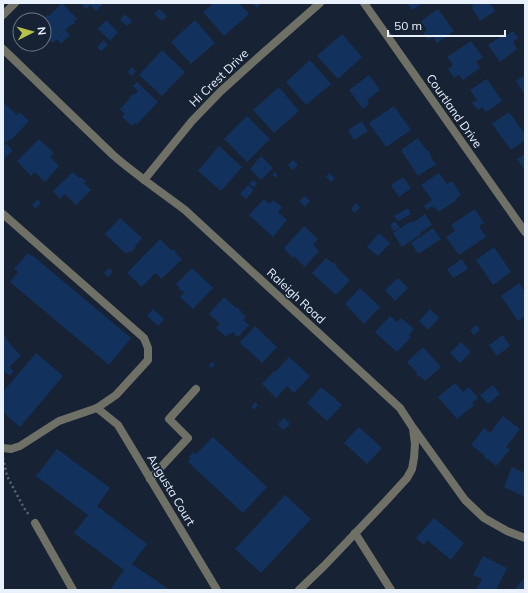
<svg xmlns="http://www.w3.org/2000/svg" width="528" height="593" font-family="Mulish,sans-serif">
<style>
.building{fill:#12315c}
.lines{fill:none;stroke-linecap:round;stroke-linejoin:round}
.path{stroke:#5a6574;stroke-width:2.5;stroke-dasharray:2 3;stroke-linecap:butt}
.lane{stroke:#6f7066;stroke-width:8}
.street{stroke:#6f7066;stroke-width:8}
.labels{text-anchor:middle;stroke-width:3.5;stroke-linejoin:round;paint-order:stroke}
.street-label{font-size:12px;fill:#e9f1fd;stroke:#172334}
</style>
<rect width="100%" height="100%" fill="#172334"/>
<g class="building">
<path d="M62 3 77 19 74 21 75 23 73 25 72 24 65 30 70 35 61 44 57 39 53 43 44 34V21L45 20 44 18 47 15 49 16Z"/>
<path d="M80 3H104L96 11 90 5 86 9Z"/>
<path d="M214 3H239L249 14 224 36 203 12Z"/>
<path d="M252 3H262L257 8Z"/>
<path d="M407 3H423L412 10Z"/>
<path d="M470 3H490L495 11 480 21 472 8 473 7Z"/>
<path d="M159 9 167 16 162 21 154 14Z"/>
<path d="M438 9 454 31 437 43 433 37 428 40 423 33 427 30 421 21Z"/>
<path d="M125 14 132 21 127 26 120 20Z"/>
<path d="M106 20 118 32 110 41 98 29Z"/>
<path d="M195 20 215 43 191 64 171 42Z"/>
<path d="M513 31 518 38 513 42 517 49 500 62 488 45 506 33 507 35Z"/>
<path d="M342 34 362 57 338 79 317 56Z"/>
<path d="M104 40 108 45 101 51 97 47Z"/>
<path d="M471 41 483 57 476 62 480 68 463 80 459 75 454 78 448 69 453 65 447 57Z"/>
<path d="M162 50 185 72 162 96 139 75Z"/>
<path d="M310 60 331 84 306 105 286 82Z"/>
<path d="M131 67 136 71 132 76 128 72Z"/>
<path d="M369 75 380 90 367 100 369 104 363 109 349 90Z"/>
<path d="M525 75V95L516 81Z"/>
<path d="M487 79 502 101 486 112 482 107 478 110 472 103 477 100 470 90Z"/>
<path d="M137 82 158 102 136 125 135 123 132 126 122 117 125 114 120 109 131 97H130L133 94 134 95 138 91 133 86Z"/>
<path d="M279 87 299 111 274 133 253 110Z"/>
<path d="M3 102 17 115 19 112 29 121 11 140 10 139 6 143 3 140Z"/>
<path d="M394 106 411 130 386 147 369 123Z"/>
<path d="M509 112 525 134V140L511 150 492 124Z"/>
<path d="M247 116 270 139 247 162 224 139Z"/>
<path d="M362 121 368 131 354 140 348 130Z"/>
<path d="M418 138 427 151 428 150 431 155 430 156 436 164 418 176 401 150Z"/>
<path d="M39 139 54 153 50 157 59 166 45 182 35 172 31 176 17 161Z"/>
<path d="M5 143 13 150 3 160V145Z"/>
<path d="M219 146 242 167 221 191 198 171Z"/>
<path d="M525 154V170L517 159Z"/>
<path d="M261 156 273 168 261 180 250 169Z"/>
<path d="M293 160 298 165 293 170 288 165Z"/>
<path d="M73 172 79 178 81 177 86 181 84 183 91 190 76 205 65 194 60 199 53 191Z"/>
<path d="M274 172 278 175 276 178 272 175Z"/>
<path d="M329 173 335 178 331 182 326 177Z"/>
<path d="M439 173 447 184 452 181 461 195 456 199 457 200 438 212 436 208 431 207 427 210 424 206 432 200 421 185Z"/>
<path d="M403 177 411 188 399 197 391 185Z"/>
<path d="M253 180 257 184 254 188 249 184Z"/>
<path d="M248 185 254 190 246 199 240 194Z"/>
<path d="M305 196 310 201 305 207 299 201Z"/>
<path d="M38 199 41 203 35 209 32 205Z"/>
<path d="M264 199 269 204 273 200 282 207 278 212 287 220 273 237 249 215Z"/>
<path d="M356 203 360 207 355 213 351 209Z"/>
<path d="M408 208 411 214 398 221 394 216Z"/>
<path d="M475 209 484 223 479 226 486 237 459 255 446 237 455 231 451 225Z"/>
<path d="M425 214 432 225 420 233 421 234 402 247 393 233 411 221 412 223Z"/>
<path d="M120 218 142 238 135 246 136 247 131 252 129 251 126 254 105 234Z"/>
<path d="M395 221 400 228 394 231 390 225Z"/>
<path d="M304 226 318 239 313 245 319 251 305 267 294 256 292 258 284 248Z"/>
<path d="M433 228 441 239 418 254 411 243Z"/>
<path d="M379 233 390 243 378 256 367 247Z"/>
<path d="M160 239 172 251 173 249 176 252 175 253 182 259 166 275V274L162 279 155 273 142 287 127 273Z"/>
<path d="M494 247 511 272 493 285 476 260Z"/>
<path d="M28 253 31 256 32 255 131 338 109 365 10 282 18 272 14 269Z"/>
<path d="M326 258 332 263 333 262 337 266 336 267 350 280 336 295 312 273Z"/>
<path d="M462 259 468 269 453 278 447 269Z"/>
<path d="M109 268 113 272 108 277 104 273Z"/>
<path d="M192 268 213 288 193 309 180 297 184 292 178 288 179 287 176 284Z"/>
<path d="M398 278 408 288 395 301 385 290Z"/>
<path d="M519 283 525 292V316L518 321 501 296Z"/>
<path d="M360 288 380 307 364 324 356 316V315L345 304Z"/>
<path d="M224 297 236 308 237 307 241 311V312L246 317 243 320 249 325 238 337 233 332 231 334 230 333 226 337 216 328 220 324 209 314Z"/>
<path d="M153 309 164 319 158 326 147 316Z"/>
<path d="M430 309 439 318 428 330 419 321Z"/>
<path d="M390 316 397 322 401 318 414 329 409 335 411 337 397 352 375 332Z"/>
<path d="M477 325 480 330 474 335 470 330Z"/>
<path d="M255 326 277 347 262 363 245 347 244 348 240 342Z"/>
<path d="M4 334 7 338 6 339 21 356 9 367 14 371 10 376 4 371 3 372V335Z"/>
<path d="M503 335 510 346 497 356 489 345Z"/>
<path d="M461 342 471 352 460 363 450 353Z"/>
<path d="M423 347 441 367 425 381 420 376 419 377 416 374 417 373 407 362Z"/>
<path d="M36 353 63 376 20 427 3 412V392Z"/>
<path d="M289 357 310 376 294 393 287 386 276 398 262 384 274 371 275 372Z"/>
<path d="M212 362 215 364 212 368 209 366Z"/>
<path d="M455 383 463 392 469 387 478 398 472 403 474 405 457 419 438 397Z"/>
<path d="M493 385 500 394 488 404 480 395Z"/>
<path d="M321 387 333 397 334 396 336 399V400L342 405 327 421 307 403Z"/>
<path d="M255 402 258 405 254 410 251 407Z"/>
<path d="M503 416 520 429 506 447 510 450 496 466 488 459 487 460 484 457 485 456 471 445 484 428 490 433Z"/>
<path d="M284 418 290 424 283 430 278 424Z"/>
<path d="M359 427 382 448 367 464 344 443Z"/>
<path d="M213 437 267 487 243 513 188 462 191 459 189 457 193 452 196 454Z"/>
<path d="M57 449 110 488 97 506 147 544 132 564 170 590H113L111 588 124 570 74 533 88 515 36 476Z"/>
<path d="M512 467 525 473V497L504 487Z"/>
<path d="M285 495 311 519 261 573 235 549Z"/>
<path d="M434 518 464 543 451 560 427 540 424 545 416 538Z"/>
<path d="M483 556 507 568 496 590H476L482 579 473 575Z"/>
<path d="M523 579 525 581V590H515Z"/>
</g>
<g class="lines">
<path class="path" d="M3 458 7 476 24 508 29 515"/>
<g class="lane">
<path d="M3 214 144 338 148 348V360L116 395 97 408 59 421 20 446 11 449 3 448"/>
<path d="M150 479 188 438 169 419 196 389"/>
<path d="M35 523 73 590"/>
<path d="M355 533 391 590"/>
</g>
<g class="street">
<path d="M364 3 525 232"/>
<path d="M3 15 15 3"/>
<path d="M3 49 113 155C136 175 161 192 185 210L400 408 413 428 415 444 414 458 412 469 407 478 386 501 324 566 299 590"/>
<path d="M144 180 192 121 221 91 262 54 320 3"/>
<path d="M97 408 118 425 217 590"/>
<path d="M414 429 465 500 484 518 507 531 525 538"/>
</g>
</g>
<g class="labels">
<g class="street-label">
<text transform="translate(219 78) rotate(-44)" y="4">Hi Crest Drive</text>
<text transform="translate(454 111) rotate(55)" y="4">Courtland Drive</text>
<text transform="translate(296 296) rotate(43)" y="4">Raleigh Road</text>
<text transform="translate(171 490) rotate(59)" y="4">Augusta Court</text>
</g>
</g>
<rect width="528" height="593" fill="none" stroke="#e9f1fd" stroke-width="8"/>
<g transform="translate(32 32) rotate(84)"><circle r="19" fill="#172334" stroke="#6b7584"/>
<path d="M0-3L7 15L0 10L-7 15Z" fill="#b6c148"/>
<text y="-6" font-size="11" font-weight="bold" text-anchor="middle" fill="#e9f1fd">N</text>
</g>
<path d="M388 30v6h117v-6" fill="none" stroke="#e9f1fd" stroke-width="2"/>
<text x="394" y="30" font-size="12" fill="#e9f1fd" stroke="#172334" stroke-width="3" paint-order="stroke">50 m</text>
</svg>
